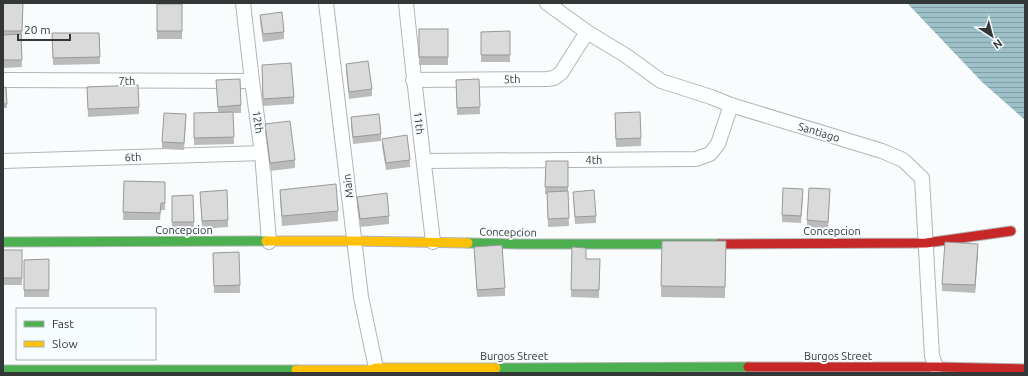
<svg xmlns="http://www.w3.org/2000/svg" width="1028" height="376" font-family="Ubuntu,sans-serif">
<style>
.water{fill:url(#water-rules)}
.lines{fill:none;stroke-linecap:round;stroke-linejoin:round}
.street-casing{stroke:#b2b5b6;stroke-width:16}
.fast-casing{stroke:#b2b5b6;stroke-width:11}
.slow-casing{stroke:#b2b5b6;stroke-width:11}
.jam-casing{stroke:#b2b5b6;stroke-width:11}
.street{stroke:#feffff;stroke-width:14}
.fast{stroke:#4caf50;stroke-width:9}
.slow{stroke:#ffc107;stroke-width:9}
.jam{stroke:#c62828;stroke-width:9}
.wall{fill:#bbbbbc}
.shaded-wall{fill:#999}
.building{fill:#dadadb;stroke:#999}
.labels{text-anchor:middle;stroke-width:4;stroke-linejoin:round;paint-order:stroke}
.street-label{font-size:11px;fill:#333738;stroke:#f7fdfe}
</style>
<defs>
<pattern id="water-rules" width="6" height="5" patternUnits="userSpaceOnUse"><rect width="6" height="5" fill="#9ec1c9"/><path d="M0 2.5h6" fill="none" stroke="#819ea4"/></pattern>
</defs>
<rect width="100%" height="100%" fill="#f8fcfd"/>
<path class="water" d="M907 3H1025V120L982 82Z"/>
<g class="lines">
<g class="street-casing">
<g id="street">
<path d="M243 3 252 81 262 153 269 242"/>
<path d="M326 3 361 297 376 368"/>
<path d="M406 3C414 83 424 163 433 242"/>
<path d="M547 3 587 32 625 55 661 81 711 97 731 105 882 151 903 160 922 178 932 356 936 367"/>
<path d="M3 80 252 81"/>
<path d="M413 80 547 79 554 78 561 73 587 32"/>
<path d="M3 161 262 153"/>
<path d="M424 161 696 159 710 154 718 144 731 105"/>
</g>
</g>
<g class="fast-casing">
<g id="fast">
<path d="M3 242 266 241"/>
<path d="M468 243 520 244H719"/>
<path d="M496 368 748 367"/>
<path d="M3 370H296"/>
</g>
</g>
<g class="slow-casing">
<g id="slow">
<path d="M266 241H355L468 243"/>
<path d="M296 370H369L376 368H496"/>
</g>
</g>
<g class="jam-casing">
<g id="jam">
<path d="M719 244 926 243 1011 231"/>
<path d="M748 367H936L1025 369"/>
</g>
</g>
<use href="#street" class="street"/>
<use href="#fast" class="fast"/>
<use href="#slow" class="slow"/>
<use href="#jam" class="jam"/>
</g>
<g class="wall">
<path d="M3 3H23L22 38H21L22 67 3 68Z"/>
<rect x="157" y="4" width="25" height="35"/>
<path d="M260 15 284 32V39L263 42 260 22Z"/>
<rect x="419" y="29" width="29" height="36"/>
<path d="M510 31V62H481V32Z"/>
<path d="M52 33H99L100 64 53 65Z"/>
<path d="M346 64 372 89V96L349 99 346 71Z"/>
<path d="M262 65 294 97V104L263 106Z"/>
<path d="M479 79 480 114 457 115 456 80Z"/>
<path d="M216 80 241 105V113H233L234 144 194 145V113L218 112Z"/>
<path d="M6 87 7 108H3V88Z"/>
<path d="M87 87 139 107V114L88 117Z"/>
<path d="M351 117 381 134V141L353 144 351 125Z"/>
<path d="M615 120 641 138V146L616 147Z"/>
<path d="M186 121 184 150 162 149V142Z"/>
<path d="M265 124 295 160V168L270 171 265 132Z"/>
<path d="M382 139 410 160V167L386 170 382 146Z"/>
<path d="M546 161H568V194L569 226 548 227 547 194H545Z"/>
<path d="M124 181 165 182V210H161L160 220H123Z"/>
<path d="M280 190 338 211V221L282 226 280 200Z"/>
<path d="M200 192 228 220V227L202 229Z"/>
<path d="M573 192 596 216V223L575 224Z"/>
<path d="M193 195 194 229H172V196Z"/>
<path d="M357 197 389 216V224L360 227 357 204Z"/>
<path d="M803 197 801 223 782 222V215Z"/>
<path d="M830 197 828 229 807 228V220Z"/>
<path d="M662 241H726L725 298 661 297Z"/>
<path d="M474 247 505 288V296L477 297Z"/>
<path d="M572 247 586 259H600L599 298 571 297Z"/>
<rect x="3" y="250" width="19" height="35"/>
<path d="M239 252 240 293H214L213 253Z"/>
<path d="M978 252 975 293 942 291V284Z"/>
<path d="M49 259V297H24V260Z"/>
</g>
<path class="shaded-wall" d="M978 244V252L975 293V285Z"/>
<g class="building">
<path d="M3 3H23L22 31H3Z"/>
<rect x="157" y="4" width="25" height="27"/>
<path d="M282 12 284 32 263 34 260 15Z"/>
<rect x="419" y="29" width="29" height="28"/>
<path d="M510 31V55H481V32Z"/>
<path d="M52 33H99L100 57 53 58Z"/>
<path d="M21 34 22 60H3V35Z"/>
<path d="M368 61 372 89 349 92 346 64Z"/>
<path d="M291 63 294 97 263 99 262 65Z"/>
<path d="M240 79 241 105 218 107 216 80Z"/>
<path d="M479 79 480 107 457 108 456 80Z"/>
<path d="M138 85 139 107 88 109 87 87Z"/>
<path d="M6 87 7 104H3V88Z"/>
<path d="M233 112 234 137 194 138V113Z"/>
<path d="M640 112 641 138 616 139 615 113Z"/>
<path d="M164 113 186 114 184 143 162 142Z"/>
<path d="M379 114 381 134 353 137 351 117Z"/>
<path d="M290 121 295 160 270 163 265 124Z"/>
<path d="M407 135 410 160 386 163 382 139Z"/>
<path d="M546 161H568V187H545Z"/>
<path d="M124 181 165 182V203H161L160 213 123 212Z"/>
<path d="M336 184 338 211 282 216 280 190Z"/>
<path d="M783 188 803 189 801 216 782 215Z"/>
<path d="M809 188 830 189 828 222 807 220Z"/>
<path d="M227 190 228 220 202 221 200 192Z"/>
<path d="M594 190 596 216 575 217 573 192Z"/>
<path d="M568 191 569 218 548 219 547 192Z"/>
<path d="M387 193 389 216 360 219 357 197Z"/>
<path d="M193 195 194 222H172V196Z"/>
<path d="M662 241H726L725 287 661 286Z"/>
<path d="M945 242 978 244 975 285 942 284Z"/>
<path d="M502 245 505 288 477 290 474 247Z"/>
<path d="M572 247 586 248V259H600L599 290H571Z"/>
<rect x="3" y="250" width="19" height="28"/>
<path d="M239 252 240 285 214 286 213 253Z"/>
<path d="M49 259V290H24V260Z"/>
</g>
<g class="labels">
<g class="street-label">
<text transform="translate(512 79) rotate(-1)" y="4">5th</text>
<text x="127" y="85">7th</text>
<text transform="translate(258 122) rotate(82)" y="4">12th</text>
<text transform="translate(419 123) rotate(83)" y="4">11th</text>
<text transform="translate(819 132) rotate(17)" y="4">Santiago</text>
<text transform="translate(133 157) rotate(-2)" y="4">6th</text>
<text x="594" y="164">4th</text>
<text transform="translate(348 186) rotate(-97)" y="4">Main</text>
<text x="184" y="234">Concepcion</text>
<text x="832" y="235">Concepcion</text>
<text transform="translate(508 232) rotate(1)" y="4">Concepcion</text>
<text x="514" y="360">Burgos Street</text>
<text x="838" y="360">Burgos Street</text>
</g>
</g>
<rect width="1028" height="376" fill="none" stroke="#333738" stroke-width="8"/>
<rect x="16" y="308" width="140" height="52" fill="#f7fdfe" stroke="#a9aeaf"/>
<rect x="24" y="321" width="20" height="6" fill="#4caf50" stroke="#a9aeaf"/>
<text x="52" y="328" font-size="12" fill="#333738">Fast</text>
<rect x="24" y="341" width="20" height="6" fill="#ffc107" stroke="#a9aeaf"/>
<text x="52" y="348" font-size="12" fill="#333738">Slow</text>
<g transform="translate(992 36) rotate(144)" stroke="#f7fdfe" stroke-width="3" paint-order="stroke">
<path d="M0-3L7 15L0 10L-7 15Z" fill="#333738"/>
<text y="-6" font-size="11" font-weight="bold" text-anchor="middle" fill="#333738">N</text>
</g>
<path d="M18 34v6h52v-6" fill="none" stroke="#333738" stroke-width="2"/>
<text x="24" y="34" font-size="12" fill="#333738" stroke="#f7fdfe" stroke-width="3" paint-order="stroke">20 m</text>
</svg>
